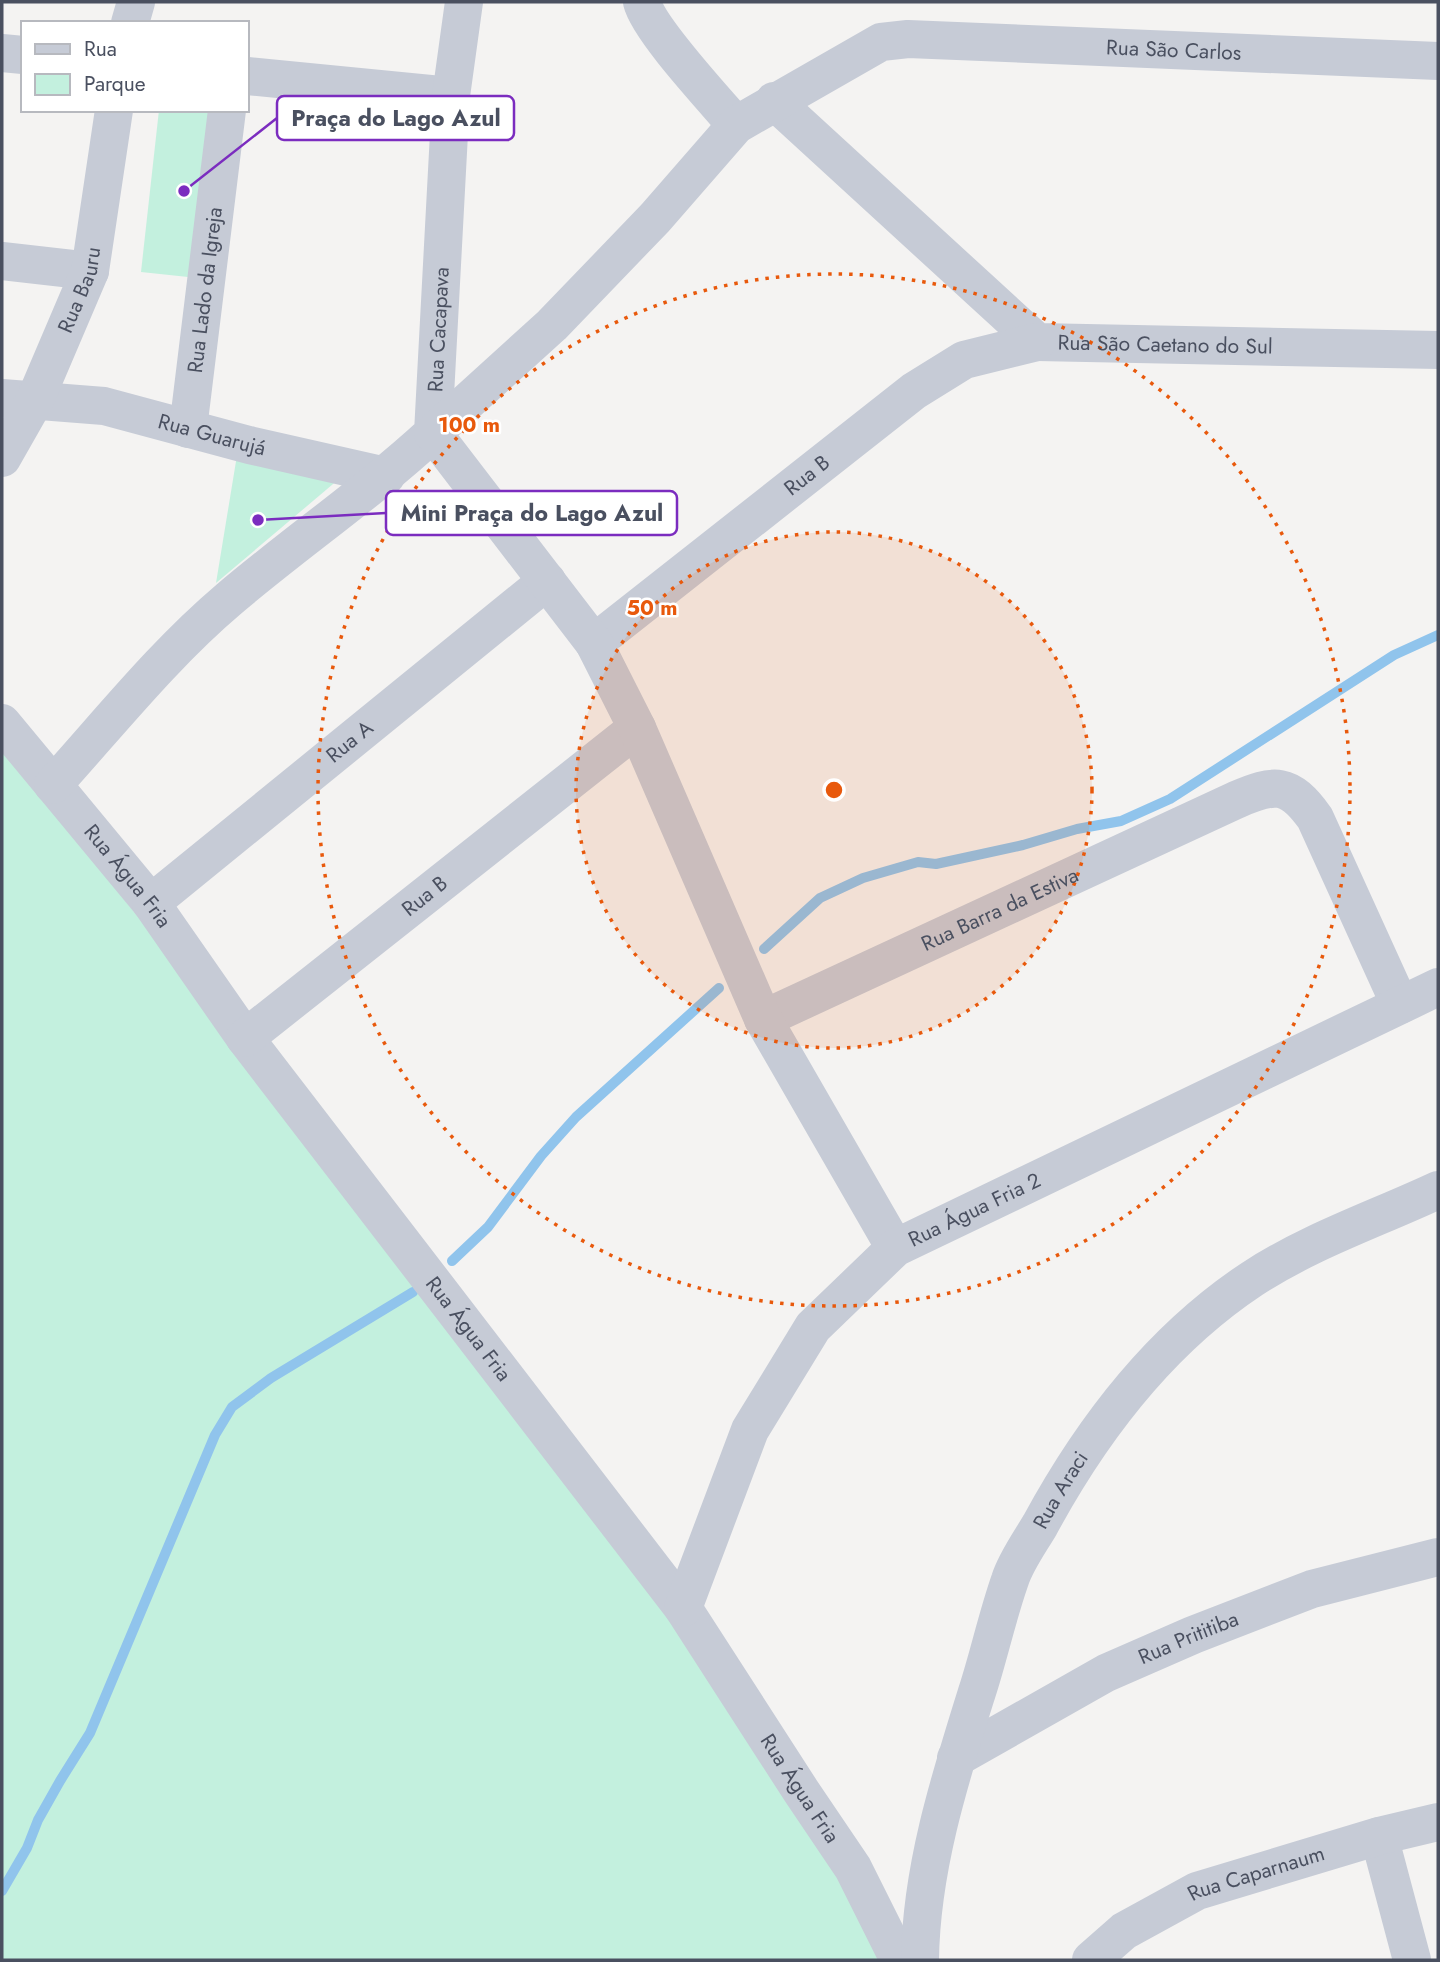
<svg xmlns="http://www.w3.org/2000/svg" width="1440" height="1962" font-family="Jost,sans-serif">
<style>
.green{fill:#c3f0de}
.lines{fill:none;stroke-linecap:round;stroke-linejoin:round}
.stream{stroke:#90c4ec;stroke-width:10}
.minor{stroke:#c6cbd6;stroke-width:38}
.ring{fill:none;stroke:#e8590c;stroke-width:3.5;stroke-dasharray:3.5 7}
.labels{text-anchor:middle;stroke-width:5;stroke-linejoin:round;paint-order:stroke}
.street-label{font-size:21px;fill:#4a5060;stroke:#fff}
.centre{fill:#e8590c;stroke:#fff;stroke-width:3.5}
.ring-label{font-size:21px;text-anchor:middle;font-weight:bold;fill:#e8590c;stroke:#fff;stroke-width:5;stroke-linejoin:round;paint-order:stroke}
.leader{fill:none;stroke:#7b2cbf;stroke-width:2.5}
.callout-dot{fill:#7b2cbf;stroke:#fff;stroke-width:2.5}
.callout{fill:#fff;stroke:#7b2cbf;stroke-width:2.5}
.callout-label{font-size:23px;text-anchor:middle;font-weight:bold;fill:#4a5060}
</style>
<rect width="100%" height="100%" fill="#f4f3f2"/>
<g class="green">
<path d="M159 110H227L207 279 141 272Z"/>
<path d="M240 437 365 457 216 583Z"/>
<path d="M2 746 535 1415 860 1907 880 1960H2Z"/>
</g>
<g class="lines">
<g class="stream">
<path d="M764 949 820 898 863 878 918 862 936 864 1023 845 1077 829 1121 821 1170 799 1394 655 1438 635"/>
<path d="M452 1261 488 1227 541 1156 576 1117 719 988"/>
<path d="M2 1891 27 1848 38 1820 60 1781 90 1733 215 1435 232 1407 271 1378 413 1292"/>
</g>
<g class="minor">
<path d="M642 2C649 30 714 99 736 125"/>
<path d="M130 23 136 2"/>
<path d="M2 53 23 55"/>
<path d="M247 76 451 96"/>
<path id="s1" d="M774 101 1037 342 1438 350"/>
<path d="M2 261 90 271"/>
<path id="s2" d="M2 398 104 406 249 445 386 476"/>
<path id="s3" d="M188 429 227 110"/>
<path id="s4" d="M2 458 35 400 90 271 114 110"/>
<path id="s5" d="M594 643 914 391 964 360 1037 342"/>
<path id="s6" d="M2 723 151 903 245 1038 683 1608 801 1791 853 1868 899 1960"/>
<path id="s7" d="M53 785C110 722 164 654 229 599 296 542 368 493 433 433L451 96 464 2"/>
<path id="s8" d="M151 903 547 581"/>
<path id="s9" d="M763 1019 1236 800C1275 783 1289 782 1315 818L1400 1005"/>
<path id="s10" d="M245 1038 637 728"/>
<path id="s11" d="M895 1248 763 1019 637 728 594 643 433 433 552 325 655 218 736 125 881 42 908 39 1438 61"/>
<path id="s12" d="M683 1608 750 1430 813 1327 895 1248 1438 987"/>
<path id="s13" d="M956 1758 1106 1673 1193 1635 1312 1589 1438 1557"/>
<path d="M1379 1836 1412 1960"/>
<path id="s14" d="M920 1960C921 1869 950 1778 977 1692 989 1655 997 1617 1010 1580 1016 1561 1030 1542 1040 1525 1092 1429 1160 1340 1252 1279 1310 1241 1376 1219 1438 1190"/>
<path id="s15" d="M1091 1960 1124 1931 1197 1891 1379 1836 1438 1822"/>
</g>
</g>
<circle cx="834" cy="790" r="258" fill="#e8590c" fill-opacity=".12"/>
<g class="ring">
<circle cx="834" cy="790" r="258"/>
<circle cx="834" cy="790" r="516"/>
</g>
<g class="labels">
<g class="street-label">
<text dy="7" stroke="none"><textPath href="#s11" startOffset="1834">Rua São Carlos</textPath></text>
<text dy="7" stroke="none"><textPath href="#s4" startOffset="186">Rua Bauru</textPath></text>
<text dy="7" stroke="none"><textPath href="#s3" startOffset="140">Rua Lado da Igreja</textPath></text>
<text dy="7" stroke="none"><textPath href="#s7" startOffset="623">Rua Cacapava</textPath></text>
<text dy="7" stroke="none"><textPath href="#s1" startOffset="485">Rua São Caetano do Sul</textPath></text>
<text dy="7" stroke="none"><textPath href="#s2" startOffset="214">Rua Guarujá</textPath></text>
<text dy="7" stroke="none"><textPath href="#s5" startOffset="271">Rua B</textPath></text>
<text dy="7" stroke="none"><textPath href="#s8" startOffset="256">Rua A</textPath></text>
<text dy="7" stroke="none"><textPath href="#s6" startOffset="198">Rua Água Fria</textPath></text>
<text dy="7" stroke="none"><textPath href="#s10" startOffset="229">Rua B</textPath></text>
<text dy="7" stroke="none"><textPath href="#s9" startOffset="261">Rua Barra da Estiva</textPath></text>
<text dy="7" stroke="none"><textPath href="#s12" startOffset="513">Rua Água Fria 2</textPath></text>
<text dy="7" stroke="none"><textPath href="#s6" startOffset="765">Rua Água Fria</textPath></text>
<text dy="7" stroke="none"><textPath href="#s14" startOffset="495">Rua Araci</textPath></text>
<text dy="7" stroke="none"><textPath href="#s13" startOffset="262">Rua Prititiba</textPath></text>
<text dy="7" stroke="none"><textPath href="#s6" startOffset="1332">Rua Água Fria</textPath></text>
<text dy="7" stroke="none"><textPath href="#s15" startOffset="189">Rua Caparnaum</textPath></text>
</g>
</g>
<circle cx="834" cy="790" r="10" class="centre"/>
<g class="ring-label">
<text x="469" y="432">100 m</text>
<text x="652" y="615">50 m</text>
</g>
<path class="leader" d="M184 191L277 118M258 520L386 513"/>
<g class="callout-dot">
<circle cx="184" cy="191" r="7"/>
<circle cx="258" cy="520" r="7"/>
</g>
<g class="callout">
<rect x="277" y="96" width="237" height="44" rx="7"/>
<rect x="386" y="491" width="291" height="44" rx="7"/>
</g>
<g class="callout-label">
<text x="396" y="126">Praça do Lago Azul</text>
<text x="532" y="521">Mini Praça do Lago Azul</text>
</g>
<rect width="1440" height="1962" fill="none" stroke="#4a5060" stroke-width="7"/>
<rect x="21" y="21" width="228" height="91" fill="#ffffff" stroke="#b7b9bf" stroke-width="2"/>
<rect x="35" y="44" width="35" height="10" fill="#c6cbd6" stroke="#b7b9bf" stroke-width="2"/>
<text x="84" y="56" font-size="21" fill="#4a5060">Rua</text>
<rect x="35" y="74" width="35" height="21" fill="#c3f0de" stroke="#b7b9bf" stroke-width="2"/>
<text x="84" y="91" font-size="21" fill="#4a5060">Parque</text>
</svg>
